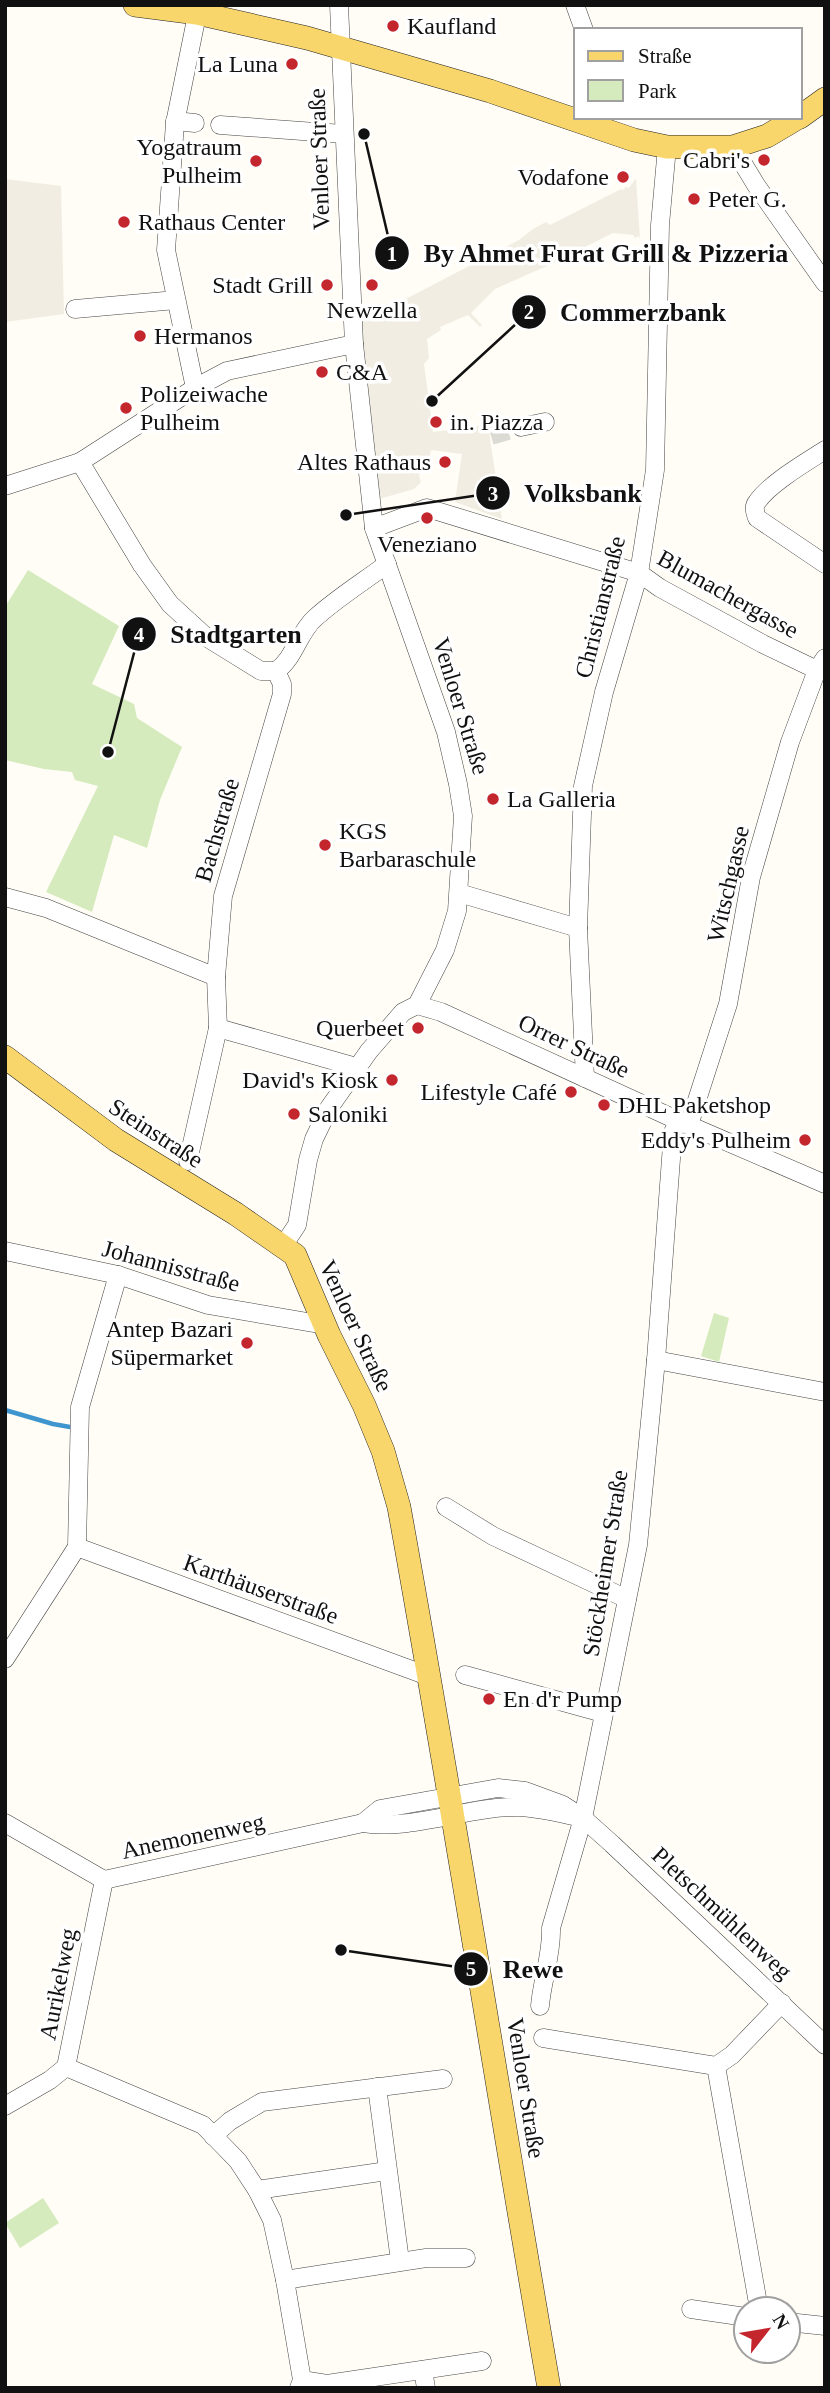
<svg xmlns="http://www.w3.org/2000/svg" width="830" height="2393" font-family="'Times New Roman',serif">
<style>
.green{fill:#d5ebbd}
.plaza{fill:#f1ede2}
.lines{fill:none;stroke-linecap:round;stroke-linejoin:round}
.stream{stroke:#3f96cf;stroke-width:4.5}
.minor-tunnel{stroke:#dbdad3;stroke-width:18;stroke-dasharray:18 9;stroke-linecap:butt}
.minor-casing{stroke:#444;stroke-width:19}
.major-casing{stroke:#222;stroke-width:24}
.minor{stroke:#fff;stroke-width:18}
.major{stroke:#f9d66b;stroke-width:23}
.poi-dot{fill:#c4262e;stroke:#fff;stroke-width:2.5}
.labels{text-anchor:middle;stroke-width:7;stroke-linejoin:round;paint-order:stroke}
.poi-label{font-size:24px;fill:#111;stroke:#fff;text-anchor:start}
.street-label{font-size:24px;fill:#111;stroke:#fff}
.leader{fill:none;stroke:#111;stroke-width:2.5}
.callout-dot{fill:#111;stroke:#fff;stroke-width:2.5}
.mark-label{font-size:21px;text-anchor:middle;font-weight:bold;fill:#fff}
.callout-label{font-size:26px;text-anchor:middle;font-weight:bold;fill:#111;stroke:#fff;stroke-width:7;stroke-linejoin:round;paint-order:stroke}
</style>
<rect width="100%" height="100%" fill="#fffdf5"/>
<g class="green">
<path d="M28 570 119 626 92 684 134 704 137 718 182 747 160 800 147 848 114 835 92 912 46 892 98 786 75 780 72 772 44 769 5 760V607Z"/>
<path d="M714 1313 729 1318 719 1362 701 1356Z"/>
<path d="M43 2198 59 2223 20 2248 5 2223Z"/>
</g>
<g class="plaza">
<path d="M636 178 640 239 639 236 635 238 633 235 613 233 549 265 495 289 471 313 482 325 480 327 468 315 440 327 441 330 427 339 429 358 424 364 433 432 488 425 502 519 455 502 462 454 431 450 427 470 421 472 419 476 421 482 414 489 379 499 360 316 372 309 384 310 388 308 393 310 399 307 398 303 519 240 533 229 546 222 550 225 621 189 624 190 625 187 629 188Z"/>
<path d="M5 179 61 186 64 314 5 322Z"/>
</g>
<g class="lines">
<path class="stream" d="M5 1410 53 1424 70 1427"/>
<path class="minor-tunnel" d="M491 436 521 427"/>
<g class="minor-casing">
<g id="minor">
<path d="M575 5 584 30"/>
<path d="M175 121 195 123"/>
<path d="M220 125 343 134"/>
<path d="M733 147 756 185 825 283"/>
<path d="M75 309 176 300"/>
<path d="M195 388 166 250 175 123 199 5"/>
<path d="M521 427 545 422"/>
<path d="M825 450C806 462 769 484 757 502 753 507 755 512 757 518L825 564"/>
<path d="M80 462 142 565 170 604 206 637 261 671H276"/>
<path d="M5 486 80 462 195 388 227 371 354 344"/>
<path d="M374 528 427 508 639 573 660 588 763 644 817 670"/>
<path d="M276 671C295 658 298 633 315 618 337 598 363 582 387 564"/>
<path d="M459 893 578 928"/>
<path d="M5 897 46 908 216 977"/>
<path d="M417 1005 441 1012 679 1121 825 1184"/>
<path d="M218 1028 356 1067"/>
<path d="M585 1078 578 928 583 786 604 692 639 573 655 470 660 225 667 147"/>
<path d="M689 1125 728 1004 751 877 790 742 817 670 825 658"/>
<path d="M188 1161 218 1028 216 977 223 896 282 694V684L276 671"/>
<path d="M283 1246 297 1225 308 1160 314 1139 329 1108 369 1051 403 1012 417 1005 445 950 457 911 463 816 458 784 446 732 374 528 354 344 339 5"/>
<path d="M5 1251 118 1275 208 1305 325 1325"/>
<path d="M656 1360 825 1392"/>
<path d="M446 1507 493 1536 627 1599"/>
<path d="M77 1547 428 1676"/>
<path d="M5 1659 77 1547 80 1407 118 1275"/>
<path d="M465 1675 603 1713"/>
<path d="M5 1823 104 1880 363 1823C413 1831 468 1806 519 1807 541 1808 563 1814 583 1818"/>
<path d="M363 1823 380 1809 498 1788 525 1791 563 1805 583 1818 612 1844 825 2045"/>
<path d="M540 2006C542 1980 552 1955 551 1928L583 1818 638 1545 656 1360 673 1132 679 1121"/>
<path d="M543 2038 716 2066 732 2055 782 2003"/>
<path d="M716 2066 759 2309"/>
<path d="M66 2067 203 2125 238 2161 257 2190 272 2220 285 2280 302 2380 299 2388"/>
<path d="M377 2087 400 2261"/>
<path d="M5 2106 50 2080 66 2067 104 1880"/>
<path d="M213 2136 230 2121 262 2102 443 2079"/>
<path d="M257 2190 387 2171"/>
<path d="M285 2280 426 2258H466"/>
<path d="M691 2309 746 2317"/>
<path d="M788 2322 825 2326"/>
<path d="M423 2370 426 2388"/>
<path d="M302 2380 327 2384 482 2361"/>
</g>
</g>
<g class="major-casing">
<g id="major">
<path d="M135 5 197 13 307 38 490 91 634 140 667 147H733L767 136 799 117"/>
<path d="M800 117 825 99"/>
<path d="M5 1057 116 1140 236 1214 295 1255 329 1335 364 1405 383 1451 399 1507C452 1800 498 2094 549 2388"/>
</g>
</g>
<use href="#minor" class="minor"/>
<use href="#major" class="major"/>
</g>
<g class="poi-dot">
<circle cx="393" cy="26" r="7"/>
<circle cx="292" cy="64" r="7"/>
<circle cx="764" cy="160" r="7"/>
<circle cx="256" cy="161" r="7"/>
<circle cx="623" cy="177" r="7"/>
<circle cx="694" cy="199" r="7"/>
<circle cx="124" cy="222" r="7"/>
<circle cx="327" cy="285" r="7"/>
<circle cx="372" cy="285" r="7"/>
<circle cx="140" cy="336" r="7"/>
<circle cx="322" cy="372" r="7"/>
<circle cx="126" cy="408" r="7"/>
<circle cx="436" cy="422" r="7"/>
<circle cx="445" cy="462" r="7"/>
<circle cx="427" cy="518" r="7"/>
<circle cx="493" cy="799" r="7"/>
<circle cx="325" cy="845" r="7"/>
<circle cx="418" cy="1028" r="7"/>
<circle cx="392" cy="1080" r="7"/>
<circle cx="571" cy="1092" r="7"/>
<circle cx="604" cy="1105" r="7"/>
<circle cx="294" cy="1114" r="7"/>
<circle cx="805" cy="1140" r="7"/>
<circle cx="247" cy="1343" r="7"/>
<circle cx="489" cy="1699" r="7"/>
</g>
<g class="labels">
<g class="poi-label">
<text x="407" y="34">Kaufland</text>
<text x="278" y="72" text-anchor="end">La Luna</text>
<text x="242" y="155" text-anchor="end">Yogatraum<tspan x="242" dy="28">Pulheim</tspan></text>
<text x="750" y="168" text-anchor="end">Cabri's</text>
<text x="609" y="185" text-anchor="end">Vodafone</text>
<text x="708" y="207">Peter G.</text>
<text x="138" y="230">Rathaus Center</text>
<text x="313" y="293" text-anchor="end">Stadt Grill</text>
<text x="372" y="318" text-anchor="middle">Newzella</text>
<text x="154" y="344">Hermanos</text>
<text x="336" y="380">C&amp;A</text>
<text x="140" y="402">Polizeiwache<tspan x="140" dy="28">Pulheim</tspan></text>
<text x="450" y="430">in. Piazza</text>
<text x="431" y="470" text-anchor="end">Altes Rathaus</text>
<text x="427" y="552" text-anchor="middle">Veneziano</text>
<text x="507" y="807">La Galleria</text>
<text x="339" y="839">KGS<tspan x="339" dy="28">Barbaraschule</tspan></text>
<text x="404" y="1036" text-anchor="end">Querbeet</text>
<text x="378" y="1088" text-anchor="end">David's Kiosk</text>
<text x="557" y="1100" text-anchor="end">Lifestyle Café</text>
<text x="618" y="1113">DHL Paketshop</text>
<text x="308" y="1122">Saloniki</text>
<text x="791" y="1148" text-anchor="end">Eddy's Pulheim</text>
<text x="233" y="1337" text-anchor="end">Antep Bazari<tspan x="233" dy="28">Süpermarket</tspan></text>
<text x="503" y="1707">En d'r Pump</text>
</g>
<g class="street-label">
<text transform="translate(319 159) rotate(-92)" y="8">Venloer Straße</text>
<text transform="translate(728 594) rotate(29)" y="8">Blumachergasse</text>
<text transform="translate(600 607) rotate(-76)" y="8">Christianstraße</text>
<text transform="translate(461 706) rotate(73)" y="8">Venloer Straße</text>
<text transform="translate(217 830) rotate(-74)" y="8">Bachstraße</text>
<text transform="translate(728 884) rotate(-77)" y="8">Witschgasse</text>
<text transform="translate(574 1046) rotate(25)" y="8">Orrer Straße</text>
<text transform="translate(156 1133) rotate(33)" y="8">Steinstraße</text>
<text transform="translate(171 1266) rotate(15)" y="8">Johannisstraße</text>
<text transform="translate(356 1326) rotate(65)" y="8">Venloer Straße</text>
<text transform="translate(605 1563) rotate(-81)" y="8">Stöckheimer Straße</text>
<text transform="translate(261 1589) rotate(20)" y="8">Karthäuserstraße</text>
<text transform="translate(193 1836) rotate(-12)" y="8">Anemonenweg</text>
<text transform="translate(722 1913) rotate(43)" y="8">Pletschmühlenweg</text>
<text transform="translate(58 1984) rotate(-79)" y="8">Aurikelweg</text>
<text transform="translate(526 2088) rotate(81)" y="8">Venloer Straße</text>
</g>
</g>
<path class="leader" d="M364 134L392 253M432 401L529 312M346 515L493 493M108 752L139 634M341 1950L471 1969"/>
<g class="callout-dot">
<circle cx="364" cy="134" r="7"/>
<circle cx="432" cy="401" r="7"/>
<circle cx="346" cy="515" r="7"/>
<circle cx="108" cy="752" r="7"/>
<circle cx="341" cy="1950" r="7"/>
<circle cx="392" cy="253" r="18"/>
<circle cx="529" cy="312" r="18"/>
<circle cx="493" cy="493" r="18"/>
<circle cx="139" cy="634" r="18"/>
<circle cx="471" cy="1969" r="18"/>
</g>
<g class="mark-label">
<text x="392" y="261">1</text>
<text x="529" y="319">2</text>
<text x="493" y="501">3</text>
<text x="139" y="642">4</text>
<text x="471" y="1976">5</text>
</g>
<g class="callout-label">
<text x="606" y="262">By Ahmet Furat Grill &amp; Pizzeria</text>
<text x="643" y="321">Commerzbank</text>
<text x="583" y="502">Volksbank</text>
<text x="236" y="643">Stadtgarten</text>
<text x="533" y="1978">Rewe</text>
</g>
<rect width="830" height="2393" fill="none" stroke="#111111" stroke-width="14"/>
<rect x="574" y="28" width="228" height="91" fill="#ffffff" stroke="#a0a0a0" stroke-width="2"/>
<rect x="588" y="51" width="35" height="10" fill="#f9d66b" stroke="#a0a0a0" stroke-width="2"/>
<text x="638" y="63" font-size="21" fill="#111111">Straße</text>
<rect x="588" y="80" width="35" height="21" fill="#d5ebbd" stroke="#a0a0a0" stroke-width="2"/>
<text x="638" y="98" font-size="21" fill="#111111">Park</text>
<g transform="translate(767 2330) rotate(59)"><circle r="33" fill="#ffffff" stroke="#a0a0a0" stroke-width="2"/>
<path d="M0-5L12 26L0 18L-12 26Z" fill="#c4262e"/>
<text y="-10" font-size="19" font-weight="bold" text-anchor="middle" fill="#111111">N</text>
</g>
</svg>
